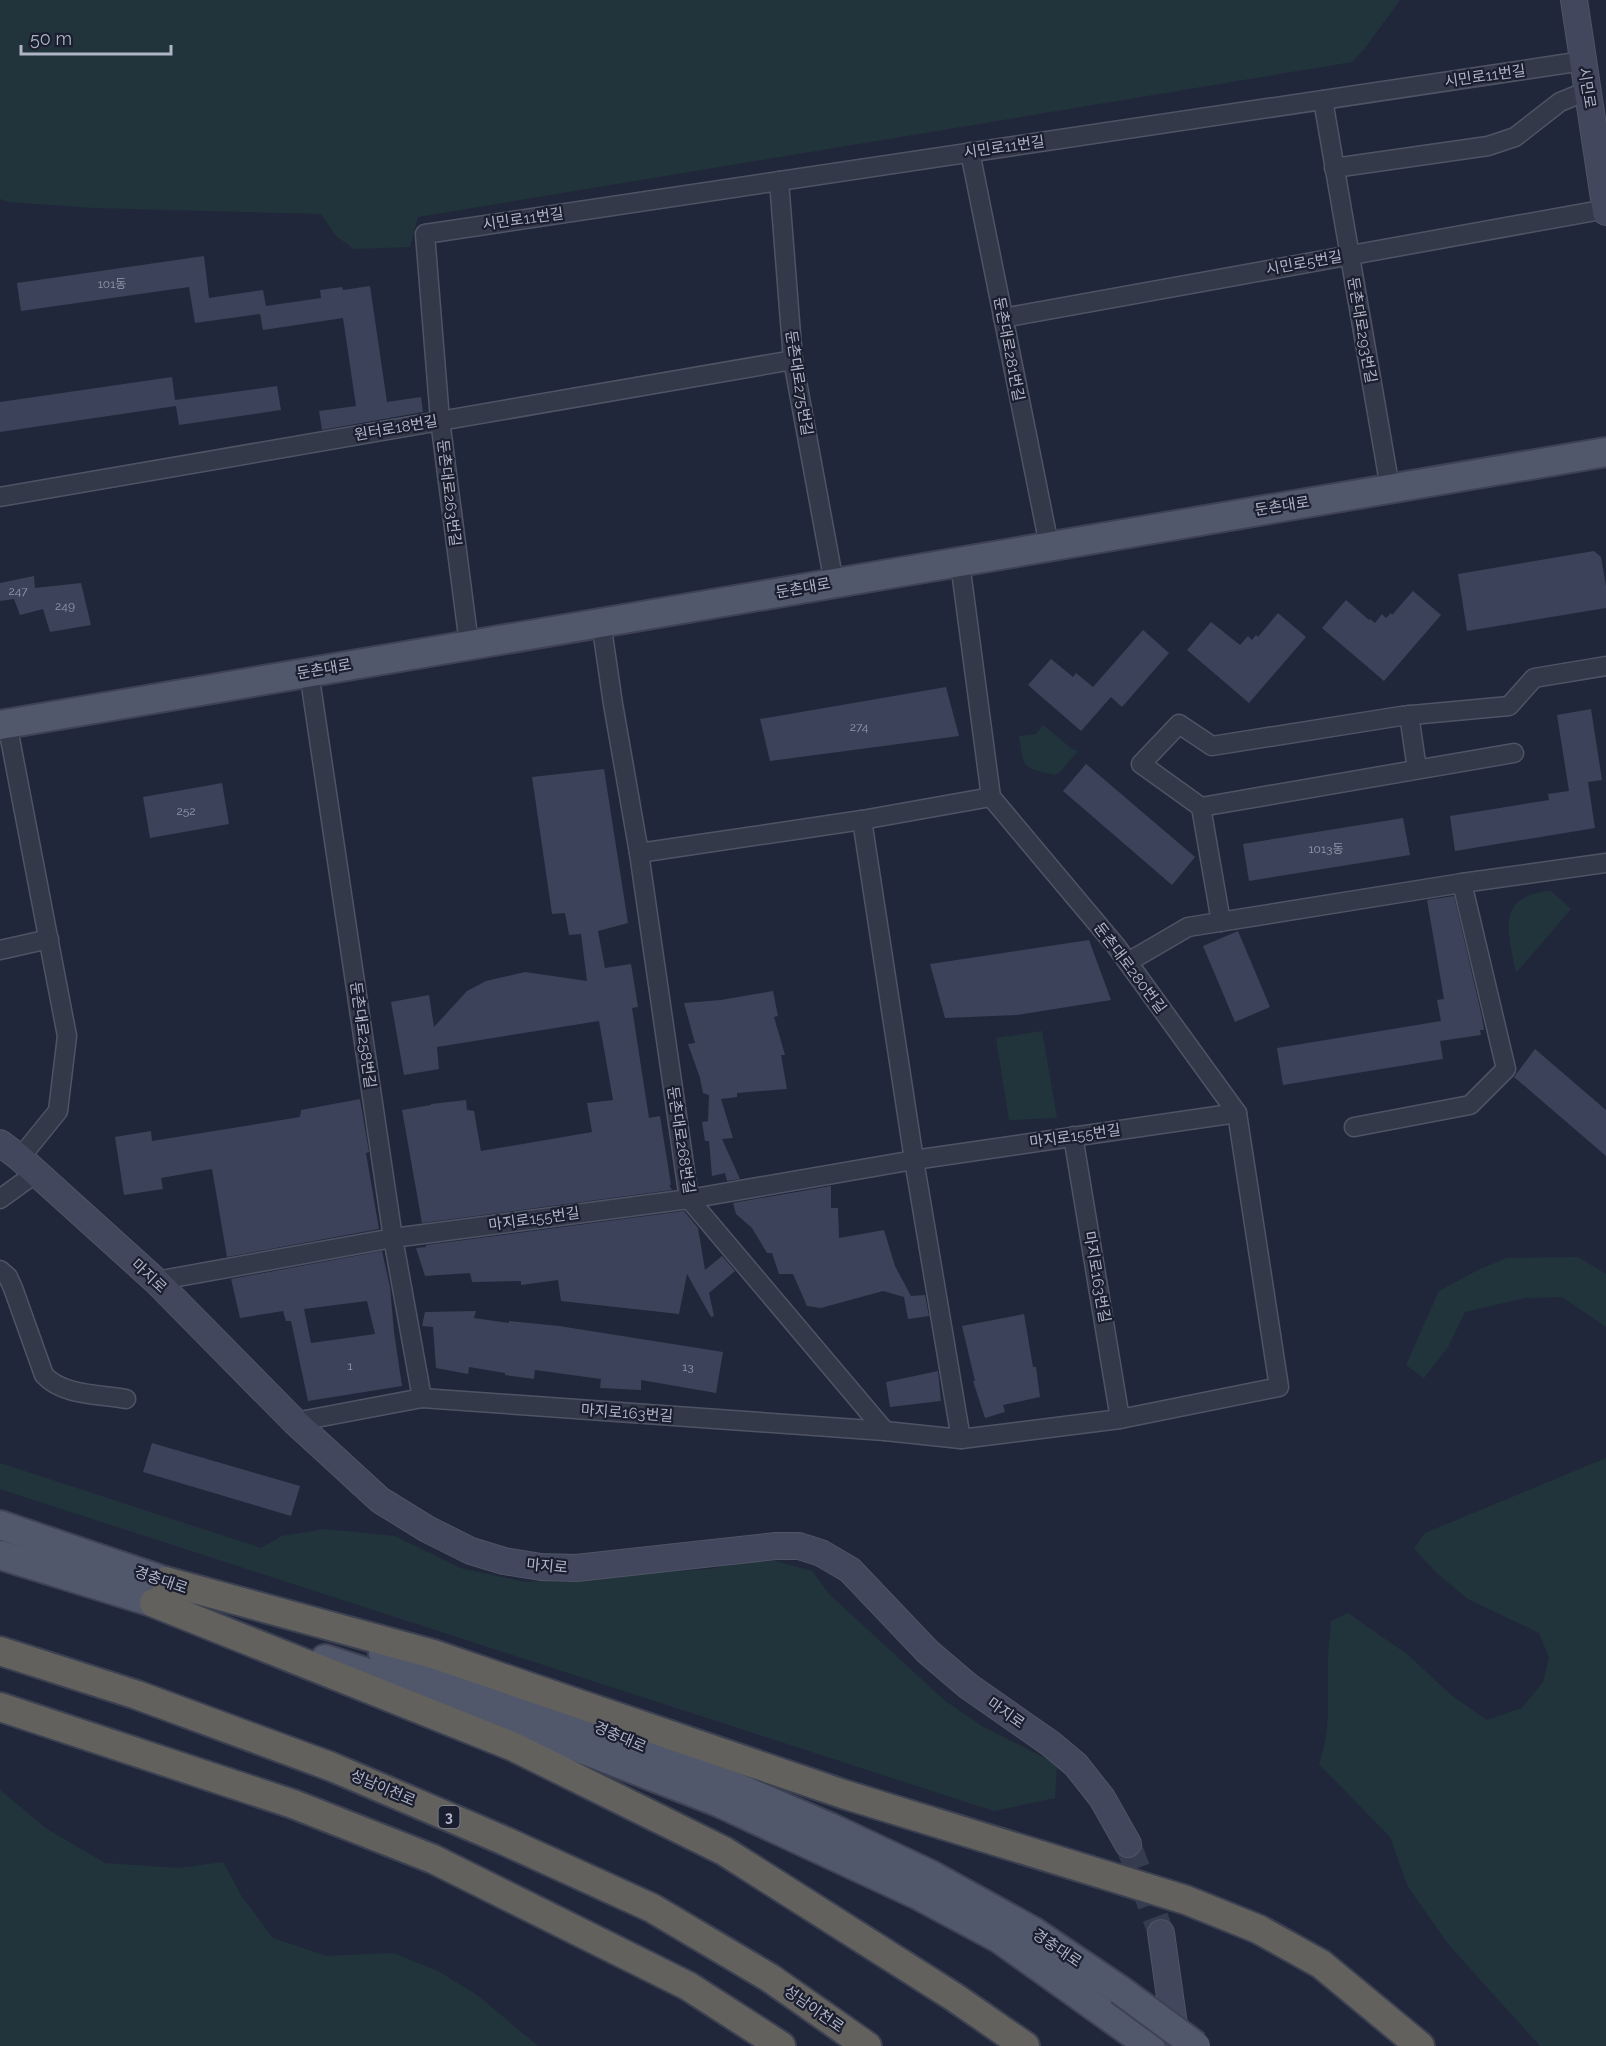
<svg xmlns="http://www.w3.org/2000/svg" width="1606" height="2046" font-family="Raleway,'Noto Sans KR',sans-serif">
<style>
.green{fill:#22343b}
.building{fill:#3c425a;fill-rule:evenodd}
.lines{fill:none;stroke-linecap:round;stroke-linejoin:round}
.secondary-tunnel{stroke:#363c4f;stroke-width:26;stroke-dasharray:26 13;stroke-linecap:butt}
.minor-casing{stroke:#4f5465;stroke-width:21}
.secondary-casing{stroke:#4f5465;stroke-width:28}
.primary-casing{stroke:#3e4254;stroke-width:32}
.trunk-casing{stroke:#3c4152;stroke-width:32}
.minor{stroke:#34394a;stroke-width:18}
.secondary{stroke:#42475d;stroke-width:26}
.primary{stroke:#52586b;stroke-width:28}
.trunk{stroke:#62615e;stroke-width:28}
.primary-bridge-casing{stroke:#3e4254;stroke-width:32;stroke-linecap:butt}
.primary-bridge{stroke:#52586b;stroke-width:28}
.labels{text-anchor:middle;stroke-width:4.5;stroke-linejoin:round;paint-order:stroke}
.number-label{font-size:12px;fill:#9298ac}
.shield{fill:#1a1e2f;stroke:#828799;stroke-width:1.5}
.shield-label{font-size:14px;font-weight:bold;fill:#afb4c7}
.street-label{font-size:15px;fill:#afb4c7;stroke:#1a1e2f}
</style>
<rect width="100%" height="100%" fill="#21273a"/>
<g class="green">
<path d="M0 0H1400L1365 48 1352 62 418 217 410 247 354 249 336 236 321 214 95 208 8 202 0 199Z"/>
<path d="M1043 725 1072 749 1078 751 1059 773 1054 775C1021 766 1025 771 1019 736L1036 734Z"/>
<path d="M1547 891H1551L1571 909 1516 973C1509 934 1494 898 1547 891Z"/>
<path d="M1042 1031 1057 1118 1009 1120 996 1038Z"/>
<path d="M1578 1257 1606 1274V1327L1562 1297 1525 1298 1465 1312 1448 1347 1424 1378 1406 1365 1439 1291 1480 1269 1507 1258Z"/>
<path d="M1606 1458V2046H1540L1449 1945 1408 1887 1390 1837 1319 1764C1332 1727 1327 1700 1328 1663 1328 1649 1330 1635 1331 1621L1348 1613 1408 1655 1452 1696 1487 1720 1522 1708 1543 1682 1549 1658 1539 1633 1468 1599 1438 1574 1414 1549 1425 1533Z"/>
<path d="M0 1463 261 1548 282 1536 325 1529 395 1536 460 1568 525 1582 710 1569 751 1560 775 1561 812 1571 829 1594 944 1700 983 1727 1057 1764 1055 1798 994 1811 0 1489Z"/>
<path d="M0 1790 47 1829 105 1863 179 1868 223 1862 242 1897 273 1938 326 1956 393 1953 438 1971 477 1995 538 2046H0Z"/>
</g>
<g class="building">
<path d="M204 256 209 298 263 290 266 306 321 298 320 290 342 287 343 290 370 286 387 402 421 397 423 412 322 430 319 411 356 406 343 318 263 330 260 314 195 323 189 287 21 311 17 283Z"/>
<path d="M172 377 175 400 277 386 281 410 179 425 176 406 0 432V402Z"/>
<path d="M1594 551 1601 557 1606 586V608L1467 631 1458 574Z"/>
<path d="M34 576 35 588 81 583 91 625 50 632 43 609 20 615 14 599 0 601V583Z"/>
<path d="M1413 591 1441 615 1384 681 1322 628 1346 600 1369 620 1370 619 1375 623 1382 614 1386 618 1391 613 1392 615Z"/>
<path d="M1278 613 1306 637 1249 703 1187 650 1211 622 1240 645 1248 636 1252 640 1256 635 1258 637Z"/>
<path d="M1143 630 1169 653 1122 707 1111 697 1081 731 1028 685 1051 659 1073 677 1076 673 1093 687Z"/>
<path d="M946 687 959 736 770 761 760 719Z"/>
<path d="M1591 709 1602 780 1588 782 1595 828 1455 851 1450 816 1549 800 1548 794 1569 791 1557 715Z"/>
<path d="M1086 764 1195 857 1172 885 1063 791Z"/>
<path d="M604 769 628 923 598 931 605 968 631 964 638 1007 632 1008 649 1118 660 1116 671 1185H669L672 1190 422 1223 402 1110 431 1105V1104L466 1100 467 1110 474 1111 481 1151 592 1132 587 1103 613 1100 599 1021 437 1047 439 1069 404 1075 391 1002 429 995 434 1027 467 991 486 981 525 972 587 981 581 934 569 935 565 913 552 914 532 777Z"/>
<path d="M222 783 229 824 150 838 143 797Z"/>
<path d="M1403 818 1410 855 1249 881 1243 844Z"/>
<path d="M1454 896 1482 1017 1484 1030H1480L1481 1035 1440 1041 1443 1059 1283 1085 1277 1048 1441 1021 1437 1000 1444 999 1427 900Z"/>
<path d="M1238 931 1270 1007 1235 1022 1203 946Z"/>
<path d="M1089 940 1111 1000 1017 1015 945 1018 930 964Z"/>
<path d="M773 991 778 1016 774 1017 785 1055H781L787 1089 737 1093V1097L721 1099 733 1138 722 1139 740 1179 727 1181 725 1173 712 1176 709 1141H705L702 1122 708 1121 709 1095 703 1093 700 1078 688 1044 695 1043 684 1003 721 1000Z"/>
<path d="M1535 1049 1606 1110V1156L1514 1077Z"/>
<path d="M360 1099 369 1152 366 1153 379 1229 227 1257 212 1169 161 1178 163 1189 124 1195 115 1137 151 1131 152 1141 300 1117 301 1110Z"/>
<path d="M831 1186V1208H838L839 1238 884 1230 895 1266 911 1296 925 1295 929 1316 908 1319 904 1297 883 1291 821 1308 807 1306 793 1274H779L772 1253H767L752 1228 736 1214 733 1203Z"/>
<path d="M684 1211 698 1228 705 1270 722 1256 735 1271 709 1293 714 1316 711 1317 687 1274 679 1314 561 1301 558 1280 521 1285V1281L472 1282 470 1273 425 1276 416 1248 426 1247V1245Z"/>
<path d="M382 1251 390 1287 394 1332 402 1386 308 1401 291 1321H286L283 1311 240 1318 231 1279ZM367 1301 375 1334 311 1343 304 1309Z"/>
<path d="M476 1311 474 1318 509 1323V1321L559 1326 723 1352 716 1393 641 1380V1390L600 1388 601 1379 535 1370 534 1379 505 1375V1373L469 1367 468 1374 436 1368 433 1327 422 1326 425 1312Z"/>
<path d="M1024 1314 1033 1367H1036L1040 1397 1003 1405 1005 1412 985 1418 973 1381H975L962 1326Z"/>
<path d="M938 1371 941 1401 890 1407 886 1382Z"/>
<path d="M152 1443 300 1486 291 1516 143 1472Z"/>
</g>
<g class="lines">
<path class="secondary-tunnel" d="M1128 1844 1161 1933"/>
<g class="minor-casing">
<g id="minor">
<path d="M1323 100 1390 488"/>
<path d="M970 152 1049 545"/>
<path d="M1334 168 1488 146 1515 137 1560 102 1587 91"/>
<path d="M779 181 793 360 834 583"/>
<path d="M1003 318 1606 209"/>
<path d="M0 497 793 360"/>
<path d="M601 622 613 704 639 853 689 1199 885 1431"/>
<path d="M469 644 440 420 425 234 1583 61"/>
<path d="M309 672 393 1238 422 1398"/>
<path d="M1409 715 1417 769"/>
<path d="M7 723 67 1036 58 1111 20 1158"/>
<path d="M1201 807 1141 764 1179 724 1212 746 1401 716 1509 706 1534 678 1606 666"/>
<path d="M862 820 914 1160 961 1439"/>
<path d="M639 853 862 820 991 797"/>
<path d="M1462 883 1606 863"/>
<path d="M1221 922 1201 807 1514 753"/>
<path d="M0 950 49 939"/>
<path d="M1128 962 1188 927 1462 883 1506 1069 1470 1105 1354 1127"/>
<path d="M1073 1136 1120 1419"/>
<path d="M0 1199 36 1173"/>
<path d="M0 1270 8 1277 13 1288 44 1375C63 1396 100 1394 126 1399"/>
<path d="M156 1281 393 1238 689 1199 914 1160 1237 1113"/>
<path d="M295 1422 422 1398 885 1431 961 1439 1120 1419 1279 1387 1237 1113 1116 946 991 797 960 563"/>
</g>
</g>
<g class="secondary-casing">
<g id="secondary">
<path d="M1574 0 1606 212"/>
<path d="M0 1143 20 1158 156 1281 295 1422 380 1500 427 1529 471 1551 504 1561 541 1567 576 1568 776 1546H799L821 1553 850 1570 928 1652 968 1686 1051 1744 1076 1765 1102 1798 1128 1844"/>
<path d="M1161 1933 1177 2046"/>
</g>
</g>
<g class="primary-casing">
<g id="primary">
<path d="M0 725 1606 452"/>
<path d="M0 1525 188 1589"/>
<path d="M0 1555 178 1610"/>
<path d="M383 1653 567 1714 829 1827 931 1875 1034 1932 1120 1990"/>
<path d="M325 1659 484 1711 718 1802 916 1894 1000 1939 1150 2046"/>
</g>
</g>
<g class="trunk-casing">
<g id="trunk">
<path d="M165 1581 433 1654 843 1794 1186 1900 1258 1929 1321 1964 1420 2046"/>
<path d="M154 1603 514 1747 724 1851 954 1997 1025 2046"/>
<path d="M0 1651 137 1695 332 1767 505 1841 652 1908 770 1978 867 2046"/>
<path d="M0 1707 293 1804 433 1859 688 1986 781 2046"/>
</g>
</g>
<use href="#minor" class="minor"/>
<use href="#secondary" class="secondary"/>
<use href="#primary" class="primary"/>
<use href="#trunk" class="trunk"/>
<g class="primary-bridge-casing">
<path id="primary-bridge" d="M1120 1990 1196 2046"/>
</g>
<use href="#primary-bridge" class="primary-bridge"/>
</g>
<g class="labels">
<g class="number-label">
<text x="112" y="288">101동</text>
<text x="18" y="595">247</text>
<text x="65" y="610">249</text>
<text x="859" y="731">274</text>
<text x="186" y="815">252</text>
<text x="1326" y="853">1013동</text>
<text x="350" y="1370">1</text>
<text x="688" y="1371">13</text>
</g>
<rect class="shield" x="438.5" y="1806" width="21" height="22" rx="4.5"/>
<g class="shield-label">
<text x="449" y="1822">3</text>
</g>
<g class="street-label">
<text transform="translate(1485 76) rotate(-8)" y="5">시민로11번길</text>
<text transform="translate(1587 88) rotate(81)" y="5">시민로</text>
<text transform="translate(1004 147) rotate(-8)" y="5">시민로11번길</text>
<text transform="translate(523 219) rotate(-8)" y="5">시민로11번길</text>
<text transform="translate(1304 263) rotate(-10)" y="5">시민로5번길</text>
<text transform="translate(1362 330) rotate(80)" y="5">둔촌대로293번길</text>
<text transform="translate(1009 349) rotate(79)" y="5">둔촌대로281번길</text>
<text transform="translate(799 383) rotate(81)" y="5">둔촌대로275번길</text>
<text transform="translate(396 428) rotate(-10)" y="5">원터로18번길</text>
<text transform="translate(449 493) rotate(83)" y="5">둔촌대로263번길</text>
<text transform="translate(1282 506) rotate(-9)" y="5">둔촌대로</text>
<text transform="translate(803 588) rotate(-10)" y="5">둔촌대로</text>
<text transform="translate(324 669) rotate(-10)" y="5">둔촌대로</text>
<text transform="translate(1130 968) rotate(53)" y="5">둔촌대로280번길</text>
<text transform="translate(363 1035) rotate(82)" y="5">둔촌대로258번길</text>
<text transform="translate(1075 1136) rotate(-8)" y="5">마지로155번길</text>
<text transform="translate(681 1140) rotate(81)" y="5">둔촌대로268번길</text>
<text transform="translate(534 1219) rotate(-8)" y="5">마지로155번길</text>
<text transform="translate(149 1276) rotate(43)" y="5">마지로</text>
<text transform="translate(1097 1277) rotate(80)" y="5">마지로163번길</text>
<text transform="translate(627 1413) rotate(4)" y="5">마지로163번길</text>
<text transform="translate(547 1566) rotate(5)" y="5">마지로</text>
<text transform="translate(161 1580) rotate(19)" y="5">경충대로</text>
<text transform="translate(1006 1713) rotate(35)" y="5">마지로</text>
<text transform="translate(620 1737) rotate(23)" y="5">경충대로</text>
<text transform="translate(383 1788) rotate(23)" y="5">성남이천로</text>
<text transform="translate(1057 1948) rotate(34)" y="5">경충대로</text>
<text transform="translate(814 2009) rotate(35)" y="5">성남이천로</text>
</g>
</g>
<path d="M21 45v9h150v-9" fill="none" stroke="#afb4c7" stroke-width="3"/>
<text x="30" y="45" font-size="18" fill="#afb4c7" stroke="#1a1e2f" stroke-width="4.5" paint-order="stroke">50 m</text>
</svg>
